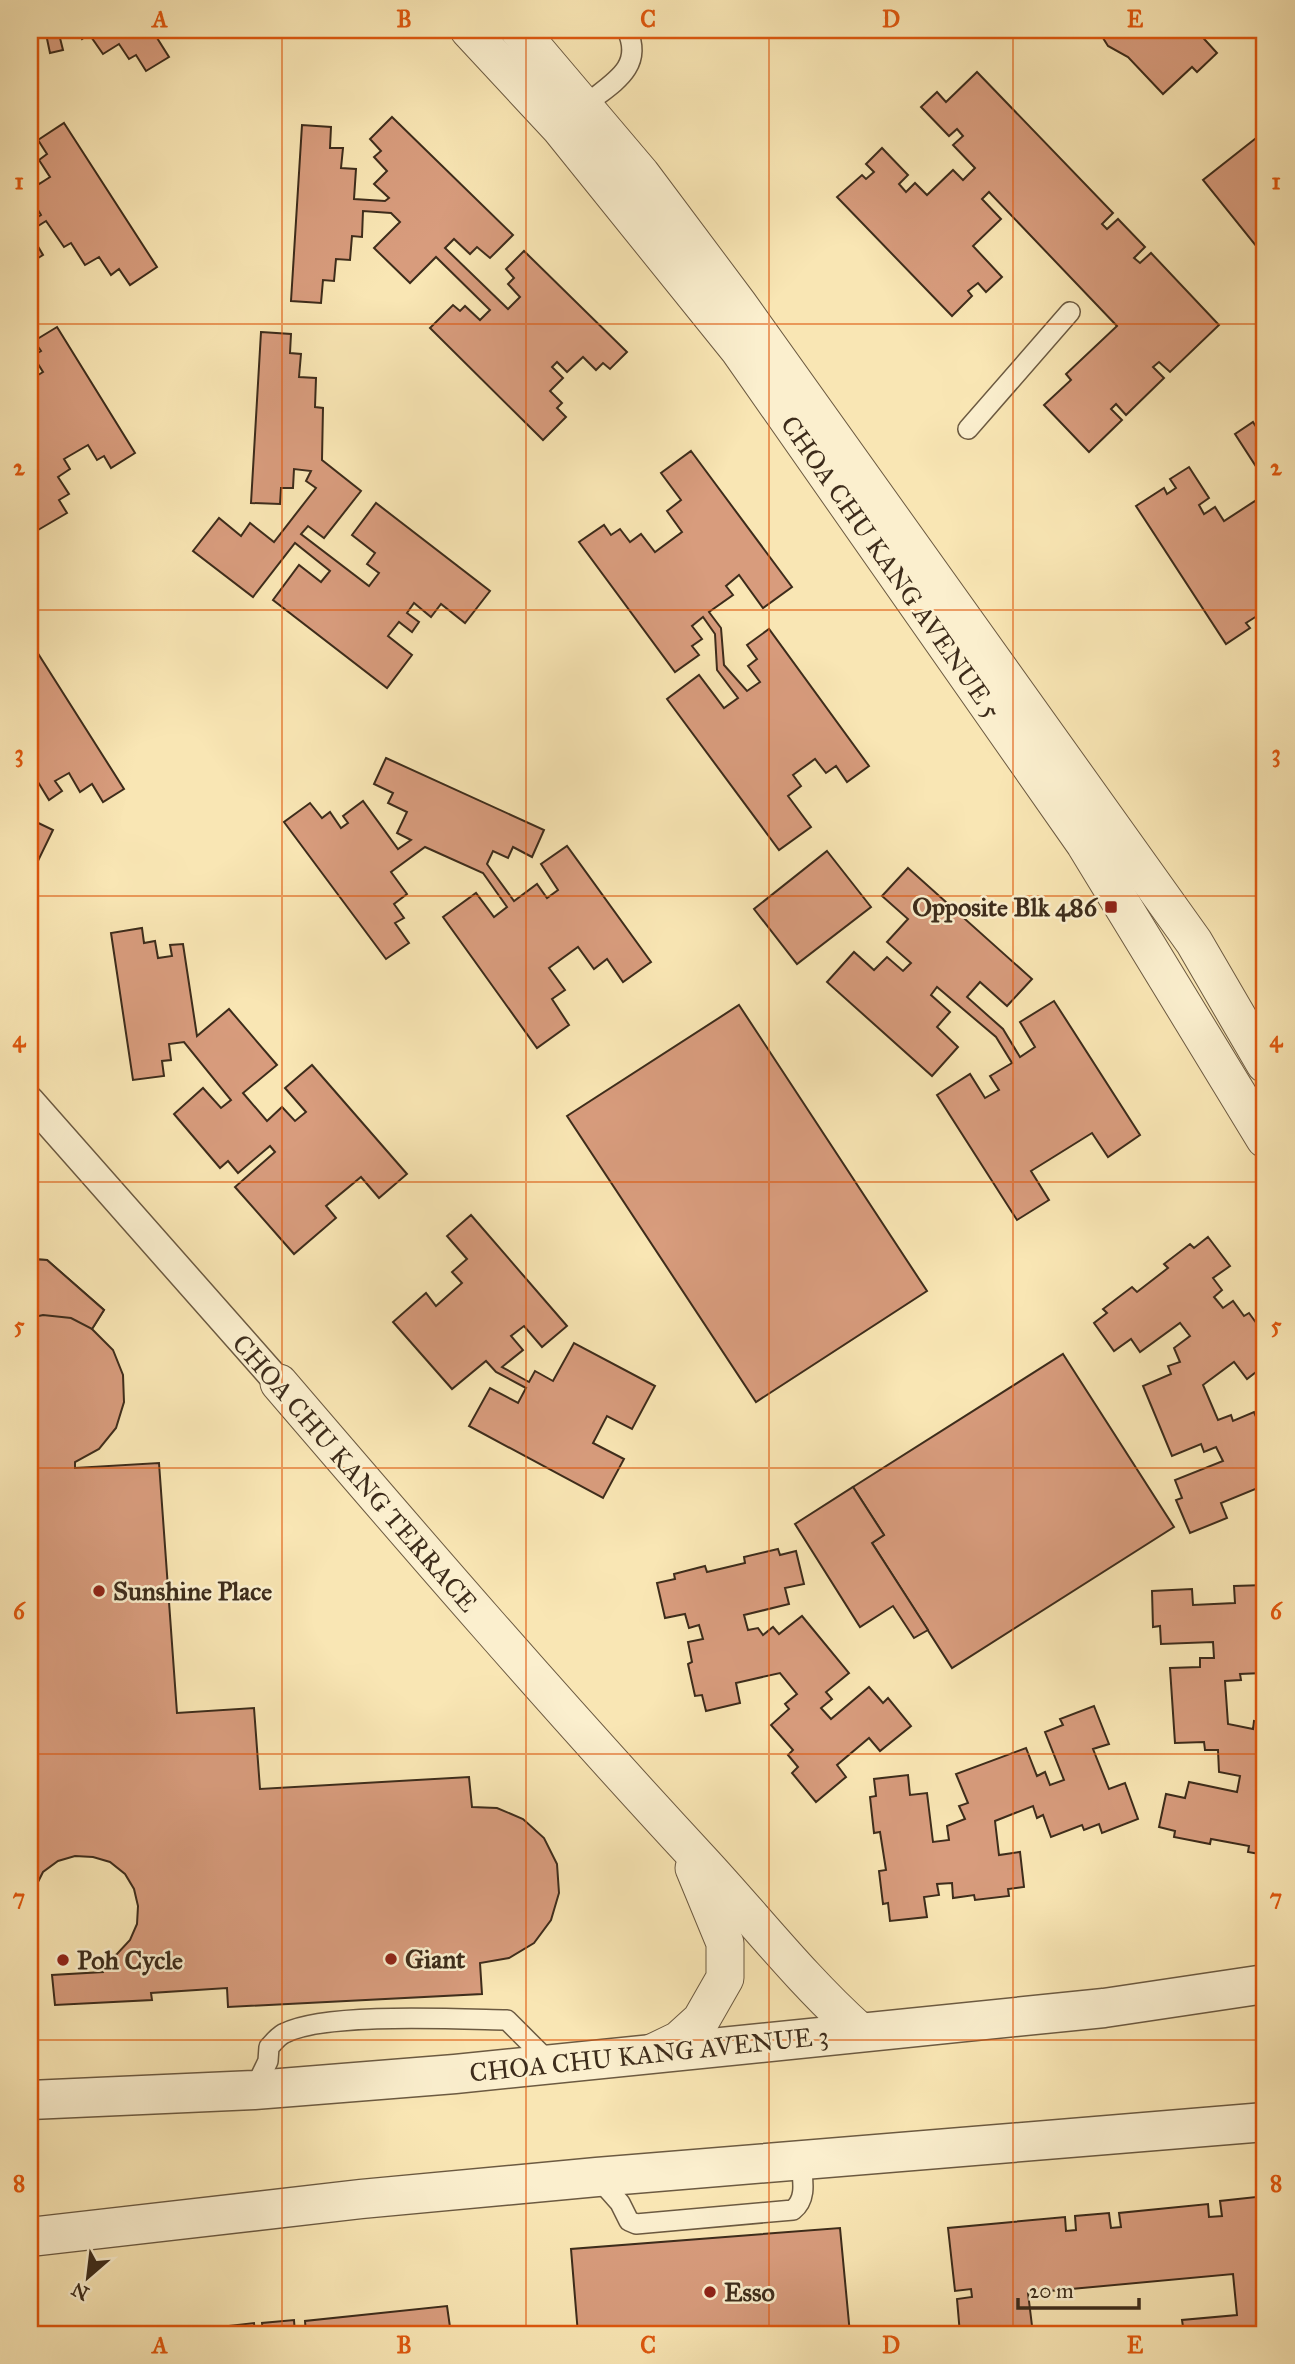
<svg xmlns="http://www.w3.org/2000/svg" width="1295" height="2364" font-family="'IM FELL Great Primer',serif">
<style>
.building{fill:#d89c7d;stroke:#3d2c1b;stroke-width:2}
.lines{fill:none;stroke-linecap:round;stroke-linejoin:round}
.service-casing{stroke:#6c5a41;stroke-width:22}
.pedestrian-casing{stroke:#6c5a41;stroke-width:31}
.minor-casing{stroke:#6c5a41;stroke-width:39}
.tertiary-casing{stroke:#6c5a41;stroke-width:41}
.service{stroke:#fbefce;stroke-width:19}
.pedestrian{stroke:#fbefce;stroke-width:28}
.minor{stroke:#fbefce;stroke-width:37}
.tertiary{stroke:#fbefce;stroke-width:38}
.grid{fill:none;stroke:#df570d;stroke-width:2;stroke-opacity:0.55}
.poi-dot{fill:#8f2418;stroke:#fbefce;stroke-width:2.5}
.labels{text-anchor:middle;stroke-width:5;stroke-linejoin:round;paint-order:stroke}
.street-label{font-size:26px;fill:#3d2c1b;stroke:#fbefce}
.poi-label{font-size:26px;font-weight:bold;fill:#3d2c1b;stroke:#fbefce;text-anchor:start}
.neatline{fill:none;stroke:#df570d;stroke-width:2.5}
.grid-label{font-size:23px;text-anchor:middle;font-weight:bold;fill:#df570d}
</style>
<rect width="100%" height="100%" fill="#f9e6b4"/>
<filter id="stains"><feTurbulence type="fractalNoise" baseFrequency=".00286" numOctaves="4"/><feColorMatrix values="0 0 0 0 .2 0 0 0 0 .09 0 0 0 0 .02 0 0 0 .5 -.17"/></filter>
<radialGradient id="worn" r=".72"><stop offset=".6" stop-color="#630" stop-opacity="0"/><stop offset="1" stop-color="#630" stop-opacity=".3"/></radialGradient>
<g class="building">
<path d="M30 30H58L63 50 50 53 46 34 30 38Z"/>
<path d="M77 30H152L169 57 146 71 136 55 129 59 119 44 103 54 89 34 82 39Z"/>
<path d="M1098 30H1182L1186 35 1196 30 1217 53 1197 72 1192 67 1163 94 1128 57 1108 46Z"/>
<path d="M977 72 1113 213 1102 224 1107 229 1118 219 1145 247 1134 258 1140 263 1151 253 1219 325 1170 372 1159 362 1153 367 1164 378 1126 415 1116 404 1111 409 1122 420 1089 452 1044 405 1071 380 1066 374 1117 326 989 192 982 199 1001 219 973 246 1002 277 986 292 978 283 968 291 972 296 952 316 837 197 862 175 866 179 874 172 866 164 882 148 908 175 899 184 906 192 915 183 927 195 953 170 963 180 975 168 953 145 963 136 957 129 949 136 921 107 937 92 946 102Z"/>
<path d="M392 117 513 235 490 258 477 247 470 254 454 239 445 248 508 309 520 297 508 284 514 278 506 269 524 251 627 352 610 369 603 363 596 370 583 357 567 372 557 362 552 367 563 378 550 391 562 403 557 408 566 417 543 440 430 328 453 305 460 311 465 306 480 320 490 310 436 257 410 283 374 248 400 222 391 213 363 211 362 237 352 236 350 260 336 259 334 281 323 280 321 303 291 301 302 125 331 127 330 148H343L341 168 356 169 354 199 385 201 389 198 374 184 387 171 374 157 381 151 370 139Z"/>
<path d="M64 123 157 267 130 285 119 269 111 275 99 257 85 265 71 243 64 247 46 221 30 231V222L41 215 30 197V180L35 177 39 184 50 177 39 160 47 154 38 140Z"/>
<path d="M1265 131V257L1203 180Z"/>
<path d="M30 233 43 255 30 263Z"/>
<path d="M57 327 135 453 111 468 104 456 97 460 88 445 64 459 70 469 58 477 69 494 59 500 67 513 38 530 30 517V380L43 372 33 356 41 351 34 341Z"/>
<path d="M261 332 291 334 290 353 301 354 299 377 316 378 315 407 323 408 322 460 361 491 324 538 308 526 301 534 369 586 379 573 367 564 375 553 352 535 376 503 490 591 465 623 441 604 431 617 414 603 407 613 419 622 412 632 399 622 388 636 412 655 387 688 273 600 299 565 321 582 330 571 295 543 253 597 193 551 219 518 241 536 250 523 274 542 316 488 306 481 311 471 294 469 293 488H281L280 504 251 503Z"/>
<path d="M1253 422 1260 433 1265 429V462L1257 468 1235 434Z"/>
<path d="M691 451 792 587 763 608 739 575 726 586 733 595 709 612 721 628 724 665 747 691 760 682 748 666 757 659 747 645 769 629 869 766 847 782 836 766 826 773 815 759 793 775 801 786 788 796 811 827 779 850 667 699 699 675 724 708 738 698 717 670 715 634 703 617 692 626 702 639 692 646 699 655 675 672 579 542 604 525 611 535 620 529 630 542 641 534 655 552 682 532 667 511 681 500 661 473Z"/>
<path d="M1189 467 1209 498 1199 505 1204 514 1215 507 1224 521 1255 501 1262 513 1265 511V576L1260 580 1265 589V626L1257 616 1246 623 1250 628 1226 644 1136 506 1164 488 1167 494 1176 488 1170 479Z"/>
<path d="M32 644 124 789 103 802 92 784 80 792 69 773 55 781 62 791 49 800 30 769V646Z"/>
<path d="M386 758 544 830 532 857 513 847 508 858 493 851 487 864 514 901 537 884 547 898 558 890 541 864 567 846 651 962 623 982 607 959 594 969 578 947 549 968 565 990 552 999 569 1025 537 1048 443 917 476 893 494 917 507 907 483 873 425 847 391 872 407 894 394 904 404 918 395 923 409 943 386 959 284 822 310 803 322 818 330 812 341 828 348 823 343 816 363 801 398 849 411 840 397 833 407 812 388 803 393 793 374 784Z"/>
<path d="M30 819 53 830 35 867 30 865Z"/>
<path d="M827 851 871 907 797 964 754 909Z"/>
<path d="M908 868 1032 979 1007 1006 980 982 967 997 1003 1029 1020 1057 1035 1047 1020 1022 1054 1001 1140 1135 1108 1157 1092 1133 1031 1171 1049 1200 1017 1220 937 1095 970 1074 985 1098 999 1090 990 1076 1012 1063 996 1037 937 987 931 995 950 1012 937 1027 958 1047 932 1076 827 982 854 952 874 970 887 957 903 971 911 963 887 942 908 919 882 896Z"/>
<path d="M142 928 144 943 155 941 158 958 172 956 170 945 183 944 197 1036 229 1009 277 1065 243 1093 267 1121 282 1107 295 1121 306 1112 285 1088 312 1065 407 1174 379 1198 361 1177 326 1206 336 1218 294 1254 235 1187 275 1152 270 1146 238 1173 228 1161 220 1168 174 1114 203 1088 221 1108 231 1100 184 1042 169 1044 171 1060 162 1061 164 1076 133 1080 111 933Z"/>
<path d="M739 1005 927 1291 756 1402 567 1116Z"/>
<path d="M471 1215 567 1326 542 1347 524 1326 511 1336 523 1350 502 1367 529 1382 535 1371 553 1381 574 1343 655 1386 632 1429 607 1416 593 1443 624 1459 603 1498 469 1426 490 1388 518 1403 526 1388 496 1372 486 1361 452 1389 393 1322 426 1293 436 1306 462 1283 452 1272 467 1259 447 1236Z"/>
<path d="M1208 1237 1230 1266 1213 1278 1222 1290 1214 1297 1223 1308 1233 1301 1244 1316 1249 1313 1265 1335V1365L1247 1379 1234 1362 1203 1385 1218 1420 1231 1415 1233 1421 1254 1412 1265 1438V1500L1260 1487 1221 1503 1227 1518 1190 1533 1176 1500 1182 1498 1175 1480 1223 1461 1216 1447 1204 1452 1201 1444 1172 1456 1143 1386 1171 1374 1168 1366 1180 1362 1174 1348 1190 1336 1180 1323 1140 1352 1131 1339 1114 1351 1094 1323 1107 1313 1103 1309 1132 1287 1137 1292 1168 1268 1164 1264 1190 1244 1194 1248Z"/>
<path d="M30 1259 47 1260 104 1310 92 1329 113 1350 123 1375 124 1402 116 1428 99 1449 75 1462V1468L159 1463 177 1713 254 1708 260 1789 469 1777 472 1807 497 1808 523 1819 544 1838 557 1864 559 1893 551 1920 534 1943 509 1958 480 1963 482 1994 228 2007 227 1988 151 1993 152 2000 55 2005 52 1975 103 1972 102 1963 117 1954 130 1940 137 1924 138 1906 134 1889 125 1874 110 1862 93 1857 75 1856 58 1861 43 1872 30 1898V1474H34L33 1465 30 1464Z"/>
<path d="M30 1259 47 1260 104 1310 92 1329 71 1318 43 1315 30 1318Z"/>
<path d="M1063 1354 1174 1527 952 1668 872 1543 884 1535 853 1487Z"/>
<path d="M853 1487 884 1535 872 1543 928 1630 914 1638 893 1606 860 1627 795 1524Z"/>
<path d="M778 1549 780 1555 796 1551 804 1584 785 1588 789 1604 744 1615 748 1630 758 1628 763 1635 773 1627 779 1634 802 1616 849 1673 826 1692 832 1699 821 1708 831 1719 869 1687 883 1703 888 1698 911 1726 880 1751 869 1738 837 1765 846 1777 816 1802 792 1773 798 1767 788 1755 793 1750 771 1725 789 1709 785 1704 797 1694 780 1673 736 1683 740 1703 706 1711 702 1695 695 1696 688 1664 692 1662 688 1642 703 1639 699 1625 689 1628 685 1614 665 1618 657 1583 675 1579 674 1574 705 1566 707 1572 745 1563 744 1557Z"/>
<path d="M1265 1585V1639H1261L1263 1673 1240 1674 1241 1680 1225 1681 1228 1724 1253 1729 1254 1721 1265 1723V1855L1248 1852 1249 1846 1211 1839 1210 1844 1174 1837 1175 1831 1159 1827 1166 1794 1185 1798 1189 1782 1237 1792 1240 1776 1219 1772 1218 1750H1205L1204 1742 1175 1743 1170 1668 1200 1667V1658H1214L1213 1642 1161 1644 1160 1626 1153 1627 1152 1591 1192 1589 1193 1605 1235 1603 1234 1586Z"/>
<path d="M1094 1706 1109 1744 1093 1749 1109 1789 1125 1783 1138 1819 1102 1833 1099 1824 1084 1830 1082 1825 1051 1837 1043 1815 1037 1818 1033 1806 995 1821 999 1855 1020 1852 1024 1887 1008 1889 1009 1896 975 1900 974 1895 953 1898 952 1883 937 1884 939 1895 924 1897 927 1917 890 1921 888 1903 883 1904 879 1871 886 1870 880 1832 874 1833 870 1797 876 1796 874 1779 908 1775 910 1795 927 1793 933 1842 949 1840 947 1826 965 1819 959 1806 968 1803 956 1774 1026 1748 1037 1776 1045 1772 1050 1785 1064 1780 1045 1732 1063 1725 1060 1719Z"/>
<path d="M1265 2196V2334H1184L1182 2320 1237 2315 1233 2274 1028 2293 1033 2334H960L957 2299 972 2297 971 2289 955 2291 948 2228 1065 2217 1066 2231 1076 2230 1075 2216 1109 2213 1111 2228 1121 2227 1119 2213 1208 2204 1209 2217 1222 2216 1220 2201Z"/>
<path d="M840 2228 850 2334H578L571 2249Z"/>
<path d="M447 2306 451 2334H306L305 2321Z"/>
<path d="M294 2320 295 2334H263L262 2323Z"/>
<path d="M254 2323 255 2334H159Z"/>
</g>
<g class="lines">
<g class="service-casing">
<g id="service">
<path d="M584 106C610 84 645 69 627 30"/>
<path d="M968 429 1070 312"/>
<path d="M254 2090 268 2061 269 2047C274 2042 279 2035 285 2033 326 2012 458 2019 507 2020L552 2065"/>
<path d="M597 2177 620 2203 629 2221 636 2224 793 2210C808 2198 802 2178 801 2162"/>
</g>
</g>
<g class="pedestrian-casing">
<path id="pedestrian" d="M30 1101 279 1383"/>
</g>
<g class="minor-casing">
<g id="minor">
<path d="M469 30 560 128 739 350 1085 844 1265 1139"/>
<path d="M519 30 641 174 739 305 1194 942 1265 1064"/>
<path d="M279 1383C417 1544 556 1705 700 1860 753 1917 801 1979 859 2031"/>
<path d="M650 2054 679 2040 701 2020 725 1978V1943L694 1868"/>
</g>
</g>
<g class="tertiary-casing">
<g id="tertiary">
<path d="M30 2100 254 2090 455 2074 1104 2008 1265 1984"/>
<path d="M30 2237 361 2199 597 2177 1265 2122"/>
</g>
</g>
<use href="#service" class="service"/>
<use href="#pedestrian" class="pedestrian"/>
<use href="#minor" class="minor"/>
<use href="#tertiary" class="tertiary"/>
</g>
<path class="grid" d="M282 30V2334M526 30V2334M769 30V2334M1013 30V2334M30 324H1265M30 610H1265M30 896H1265M30 1182H1265M30 1468H1265M30 1754H1265M30 2040H1265"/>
<g class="poi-dot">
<rect x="1104" y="900" width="14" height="14" rx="3.5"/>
<circle cx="99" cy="1591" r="7"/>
<circle cx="391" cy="1959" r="7"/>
<circle cx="63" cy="1960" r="7"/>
<circle cx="710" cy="2292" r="7"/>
</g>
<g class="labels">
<g class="street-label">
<text transform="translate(891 567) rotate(55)" y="9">CHOA CHU KANG AVENUE 5</text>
<text transform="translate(355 1473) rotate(49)" y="9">CHOA CHU KANG TERRACE</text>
<text transform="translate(649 2054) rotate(-6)" y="9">CHOA CHU KANG AVENUE 3</text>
</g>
<g class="poi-label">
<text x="1097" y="916" text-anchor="end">Opposite Blk 486</text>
<text x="113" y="1600">Sunshine Place</text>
<text x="405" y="1968">Giant</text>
<text x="77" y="1969">Poh Cycle</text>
<text x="724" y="2301">Esso</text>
</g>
</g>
<rect width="1295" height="2364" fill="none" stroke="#f9e6b4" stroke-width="77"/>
<g transform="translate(88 2277) rotate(208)" stroke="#fbefce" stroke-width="5" paint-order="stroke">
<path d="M0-5L12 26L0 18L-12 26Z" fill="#3d2c1b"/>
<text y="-10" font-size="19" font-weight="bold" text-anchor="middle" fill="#3d2c1b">N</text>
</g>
<path d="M1018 2298v10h121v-10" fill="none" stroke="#3d2c1b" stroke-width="3.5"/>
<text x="1029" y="2298" font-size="21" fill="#3d2c1b" stroke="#fbefce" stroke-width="5" paint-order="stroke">20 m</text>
<rect x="38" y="38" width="1218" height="2288" class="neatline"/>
<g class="grid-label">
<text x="160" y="27">A</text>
<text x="404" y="27">B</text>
<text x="648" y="27">C</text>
<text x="891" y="27">D</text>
<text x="1135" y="27">E</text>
<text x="19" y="189">1</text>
<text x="1276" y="189">1</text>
<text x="19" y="475">2</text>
<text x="1276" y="475">2</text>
<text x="19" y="761">3</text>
<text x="1276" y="761">3</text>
<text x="19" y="1047">4</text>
<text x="1276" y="1047">4</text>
<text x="19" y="1333">5</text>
<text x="1276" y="1333">5</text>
<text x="19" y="1619">6</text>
<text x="1276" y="1619">6</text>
<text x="19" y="1905">7</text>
<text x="1276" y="1905">7</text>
<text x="19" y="2191">8</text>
<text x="1276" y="2191">8</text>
<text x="160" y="2353">A</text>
<text x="404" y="2353">B</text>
<text x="648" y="2353">C</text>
<text x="891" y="2353">D</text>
<text x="1135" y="2353">E</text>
</g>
<rect width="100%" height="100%" filter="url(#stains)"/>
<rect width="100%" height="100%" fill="url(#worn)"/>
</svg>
